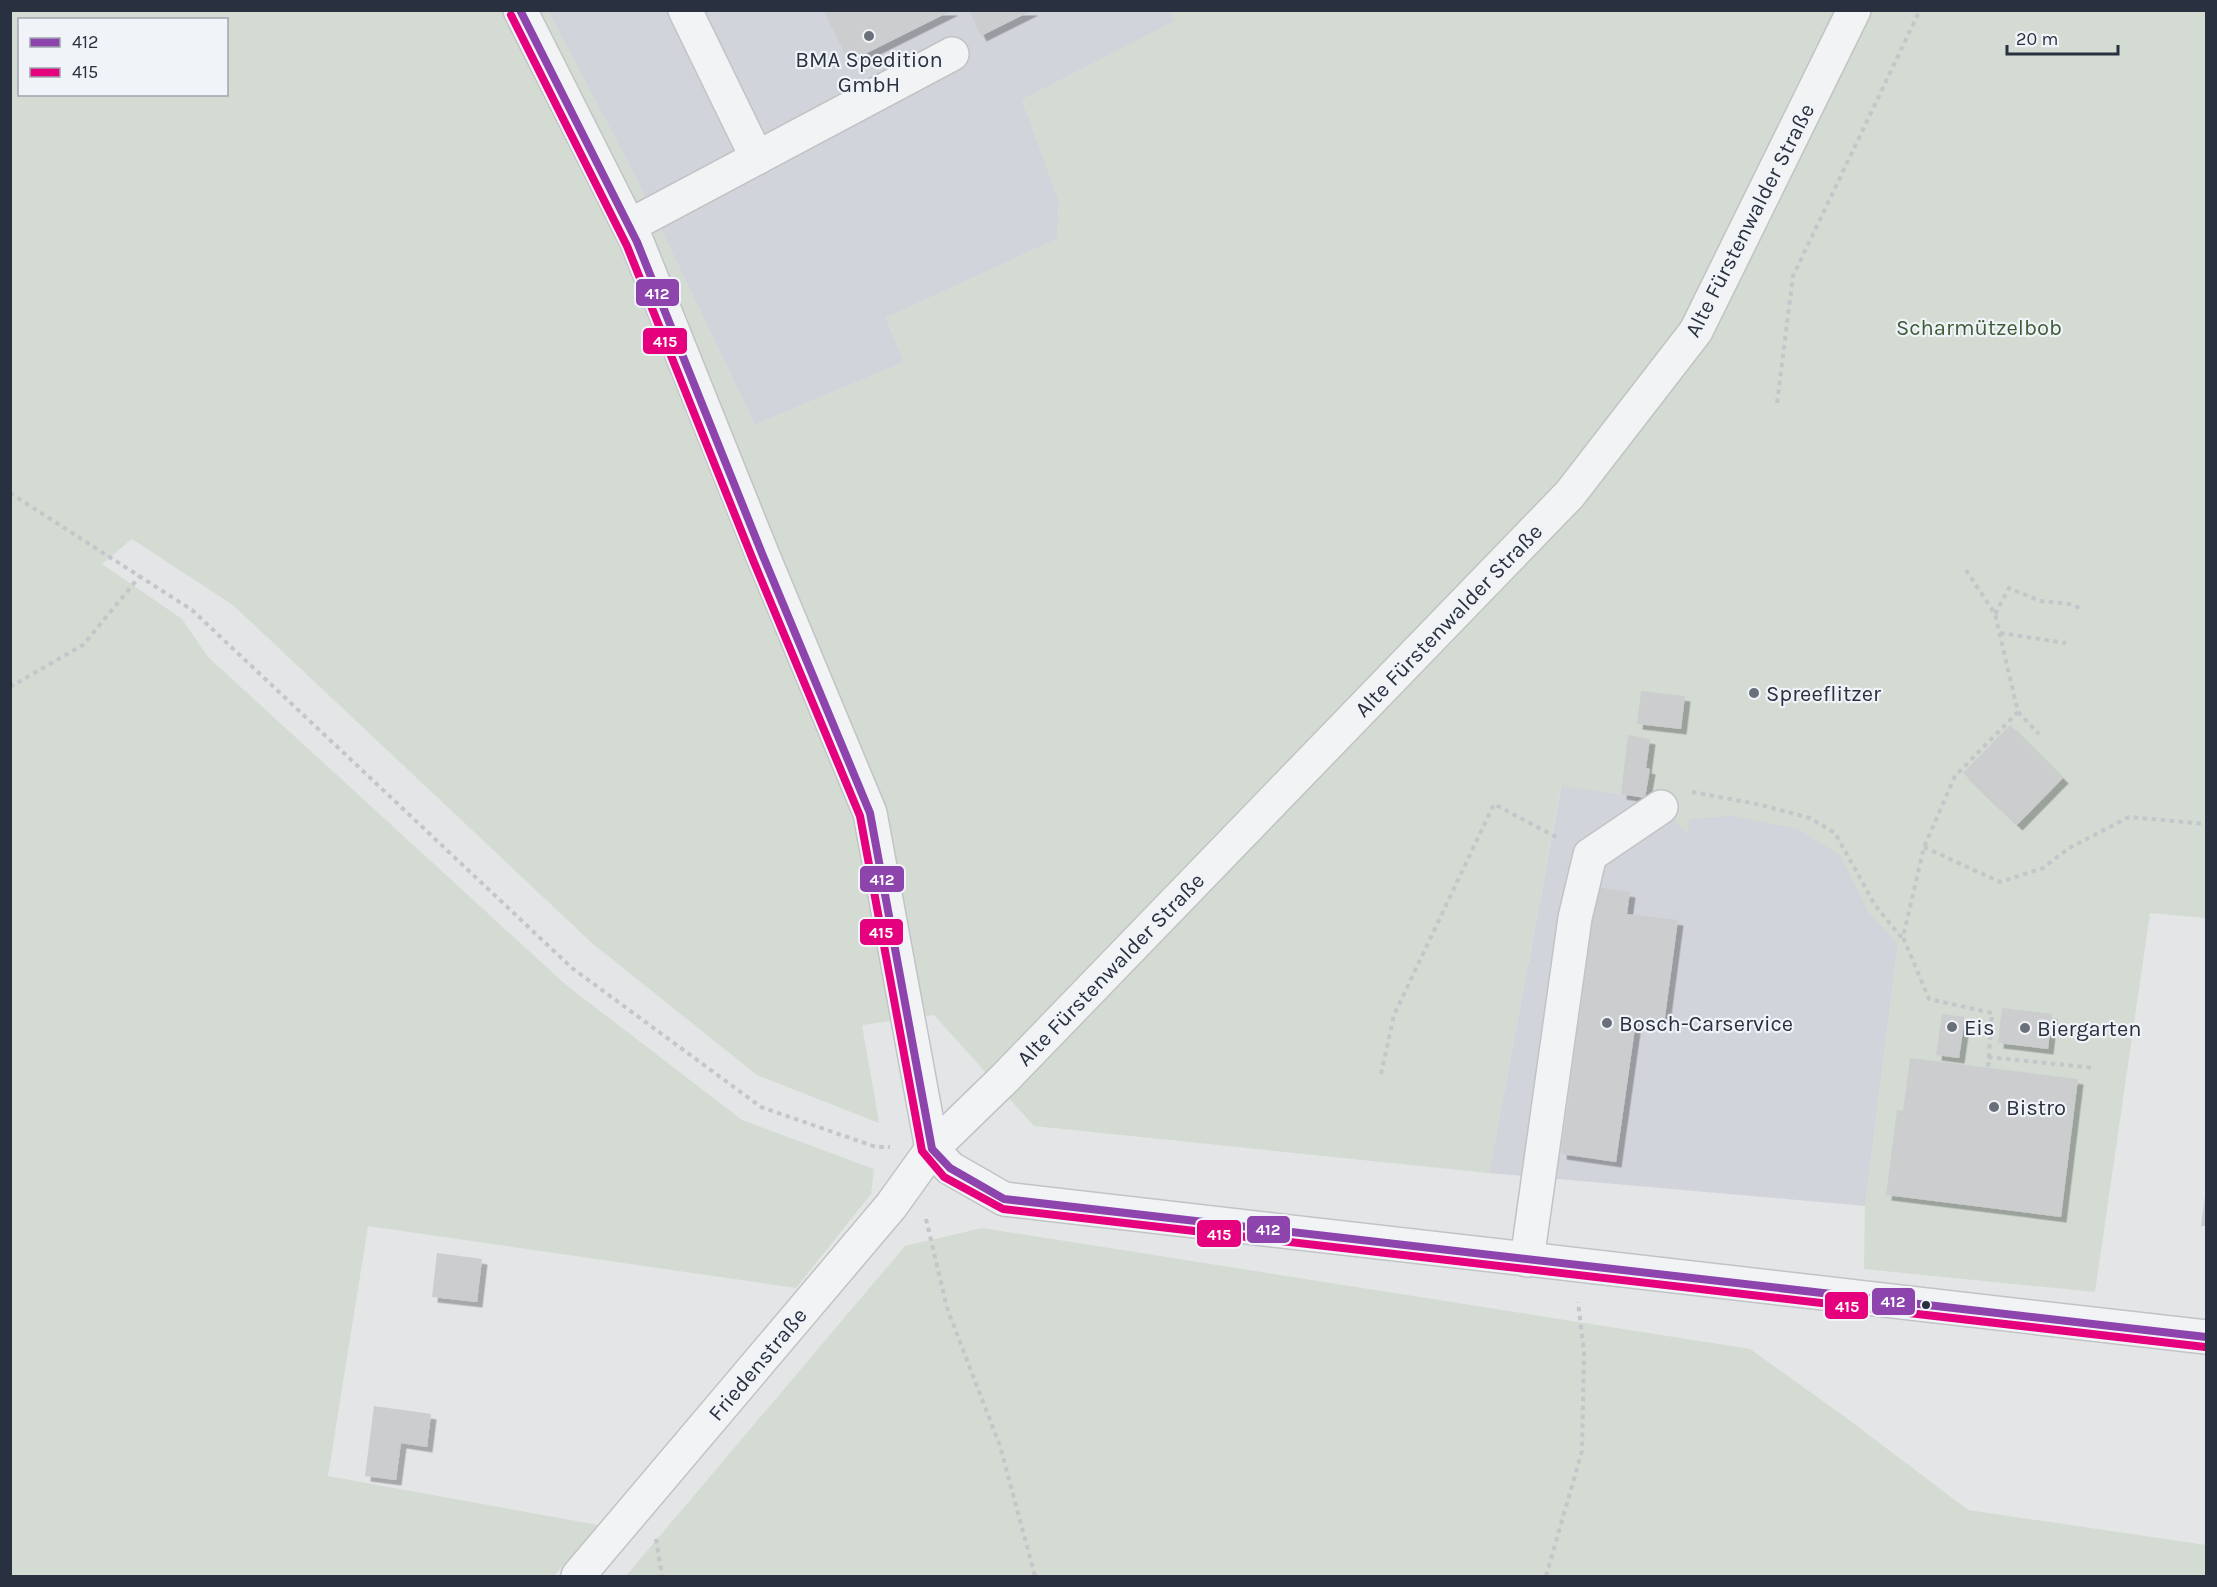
<svg xmlns="http://www.w3.org/2000/svg" width="2217" height="1587" font-family="Karla,sans-serif">
<style>
.built{fill:#d1d4da}
.green{fill:#d3dbd3;fill-rule:evenodd}
.building{fill:#cbcdcf;filter:url(#shadow)}
.lines{fill:none;stroke-linecap:round;stroke-linejoin:round}
.minor-casing{stroke:#c1c3c5;stroke-width:36}
.path{stroke:#c4c6ca;stroke-width:4;stroke-dasharray:4.5 4.5;stroke-linecap:butt}
.minor{stroke:#f1f3f4;stroke-width:33}
.bus-1-casing{stroke:#f0f3f7;stroke-width:12}
.bus-2-casing{stroke:#f0f3f7;stroke-width:12}
.bus-1{stroke:#8e44ad;stroke-width:8}
.bus-2{stroke:#e5007d;stroke-width:8}
.poi-dot{fill:#6a707a;stroke:#f0f3f7;stroke-width:2}
.bus-dot{fill:#293140;stroke:#f0f3f7;stroke-width:2}
.labels{text-anchor:middle;stroke-width:4.5;stroke-linejoin:round;paint-order:stroke}
.poi-label{font-size:22px;fill:#293140;stroke:#f0f3f7;text-anchor:start}
.street-label{font-size:22px;fill:#293140;stroke:#f0f3f7}
.park-label{font-size:22px;fill:#3d5c37;stroke:#f0f3f7}
.line-badge{stroke:#f0f3f7;stroke-width:2}
.badge-label{font-size:16px;text-anchor:middle;font-weight:bold;fill:#fff}
</style>
<defs>
<filter id="shadow"><feDropShadow dx="5.5" dy="5.5" stdDeviation="0" flood-color="#0004"/></filter>
</defs>
<rect width="100%" height="100%" fill="#e3e5e7"/>
<g class="built">
<path d="M1170 10 1175 21 1022 100 1059 201 1057 239 886 318 904 362 755 425 634 174 548 11Z"/>
<path d="M1713 402 1898 944 1865 1206 1489 1173 1596 601Z"/>
</g>
<g class="green">
<path d="M11 11H548L634 174 755 425 904 362 886 318 1057 239 1059 201 1022 100 1174 21 1170 11H2206V918L2150 913 2095 1292 1864 1269 1865 1206 1898 944 1868 912 1841 856 1798 829 1732 816 1689 819 1688 835 1661 807 1645 798 1561 786 1489 1173 1034 1126 934 1015 862 1025 879 1123 757 1075 592 943 233 605 132 539 102 564 182 619 208 657 566 985 742 1120 874 1169 871 1194 796 1288 368 1226 328 1476 598 1525 554 1576H11ZM20 20H226V94H20Z"/>
<path d="M982 1228 1750 1349 1845 1417 1968 1510 2206 1545V1576H626L905 1246Z"/>
</g>
<g class="building">
<path d="M823 10H953L849 62Z"/>
<path d="M969 10H1033L981 36Z"/>
<path d="M1641 691 1685 696 1681 729 1637 724Z"/>
<path d="M2010 725 2063 778 2017 825 1963 773Z"/>
<path d="M1628 735 1650 739 1646 768 1650 769 1645 798 1621 794Z"/>
<path d="M1597 887 1630 892 1627 914 1678 920 1664 1025 1636 1021 1616 1162 1561 1154Z"/>
<path d="M2002 1008 2052 1014 2048 1049 1998 1043Z"/>
<path d="M1942 1014 1965 1017 1959 1058 1936 1055Z"/>
<path d="M1910 1058 2078 1079 2061 1217 1886 1195 1897 1110 1903 1111Z"/>
<path d="M2205 1196 2206 1197V1226H2201Z"/>
<path d="M437 1253 482 1259 477 1302 432 1297Z"/>
<path d="M374 1406 431 1414 427 1447 401 1443 396 1480 365 1476Z"/>
</g>
<g class="lines">
<g class="minor-casing">
<g id="minor">
<path d="M520 10 637 242 763 556 870 813 932 1149 950 1168 1004 1199 2206 1337"/>
<path d="M685 10 757 158"/>
<path d="M629 226 952 54"/>
<path d="M1527 1260 1575 918 1590 855 1661 807"/>
<path d="M578 1576 891 1206 932 1149 1005 1078 1570 494 1696 331 1854 10"/>
</g>
</g>
<g class="path">
<path d="M1777 403 1793 276 1920 10"/>
<path d="M10 493 192 610 572 968 761 1107 876 1147H890"/>
<path d="M1966 570 1995 614 2018 712 1955 776 1924 847 1903 937 1929 999 1992 1013 1988 1068"/>
<path d="M1995 614 2009 588 2040 601 2070 604 2082 609"/>
<path d="M2000 633 2066 643"/>
<path d="M10 687 83 645 140 576"/>
<path d="M2018 712 2039 734"/>
<path d="M1692 792 1757 804 1810 818 1835 833 1875 905 1899 935 1903 937"/>
<path d="M1924 847 2000 882 2043 868 2069 848 2129 817 2206 824"/>
<path d="M1988 1057 2095 1068"/>
<path d="M1381 1074 1394 1015 1494 804 1560 839"/>
<path d="M926 1219 947 1308 1000 1446 1035 1576"/>
<path d="M656 1539 662 1576"/>
<path d="M1546 1576 1582 1451 1584 1353 1578 1302"/>
</g>
<use href="#minor" class="minor"/>
<g class="bus-1-casing">
<path id="bus-1" d="M520 10 637 242 763 556 870 813 932 1149 950 1168 1004 1199 2206 1337"/>
</g>
<g class="bus-2-casing">
<path id="bus-2" d="M511 15 627 246 753 560 860 816 922 1151 944 1177 1003 1209 2205 1347"/>
</g>
<use href="#bus-1" class="bus-1"/>
<use href="#bus-2" class="bus-2"/>
</g>
<g class="poi-dot">
<circle cx="869" cy="36" r="6"/>
<circle cx="1754" cy="693" r="6"/>
<circle cx="1607" cy="1023" r="6"/>
<circle cx="1952" cy="1027" r="6"/>
<circle cx="2025" cy="1028" r="6"/>
<circle cx="1994" cy="1107" r="6"/>
</g>
<circle class="bus-dot" cx="1926" cy="1305" r="5"/>
<g class="labels">
<g class="poi-label">
<text x="869" y="67" text-anchor="middle">BMA Spedition<tspan x="869" dy="25">GmbH</tspan></text>
<text x="1766" y="701">Spreeflitzer</text>
<text x="1619" y="1031">Bosch-Carservice</text>
<text x="1964" y="1035">Eis</text>
<text x="2037" y="1036">Biergarten</text>
<text x="2006" y="1115">Bistro</text>
</g>
<g class="street-label">
<text transform="translate(1749 220) rotate(-63)" y="8">Alte Fürstenwalder Straße</text>
<text transform="translate(1448 620) rotate(-46)" y="8">Alte Fürstenwalder Straße</text>
<text transform="translate(1110 969) rotate(-46)" y="8">Alte Fürstenwalder Straße</text>
<text transform="translate(757 1364) rotate(-50)" y="8">Friedenstraße</text>
</g>
<g class="park-label">
<text x="1979" y="335">Scharmützelbob</text>
</g>
</g>
<g class="line-badge">
<rect x="635" y="278" width="45" height="29" rx="6" fill="#8e44ad"/>
<rect x="642" y="327" width="46" height="28" rx="6" fill="#e5007d"/>
<rect x="859" y="865" width="46" height="28" rx="6" fill="#8e44ad"/>
<rect x="859" y="918" width="45" height="28" rx="6" fill="#e5007d"/>
<rect x="1246" y="1215" width="45" height="29" rx="6" fill="#8e44ad"/>
<rect x="1196" y="1219" width="46" height="29" rx="6" fill="#e5007d"/>
<rect x="1871" y="1287" width="45" height="29" rx="6" fill="#8e44ad"/>
<rect x="1824" y="1291" width="45" height="29" rx="6" fill="#e5007d"/>
</g>
<g class="badge-label">
<text x="657" y="299">412</text>
<text x="665" y="347">415</text>
<text x="882" y="885">412</text>
<text x="881" y="938">415</text>
<text x="1268" y="1235">412</text>
<text x="1219" y="1240">415</text>
<text x="1893" y="1307">412</text>
<text x="1847" y="1312">415</text>
</g>
<rect width="2217" height="1587" fill="none" stroke="#293140" stroke-width="24"/>
<rect x="18" y="18" width="210" height="78" fill="#f0f3f7" stroke="#a0a5ae" stroke-width="1.5"/>
<rect x="30" y="38" width="30" height="9" fill="#8e44ad" stroke="#a0a5ae" stroke-width="1.5"/>
<text x="72" y="48" font-size="18" fill="#293140">412</text>
<rect x="30" y="68" width="30" height="9" fill="#e5007d" stroke="#a0a5ae" stroke-width="1.5"/>
<text x="72" y="78" font-size="18" fill="#293140">415</text>
<path d="M2007 45v9h111v-9" fill="none" stroke="#293140" stroke-width="3"/>
<text x="2016" y="45" font-size="18" fill="#293140" stroke="#f0f3f7" stroke-width="4.5" paint-order="stroke">20 m</text>
</svg>
